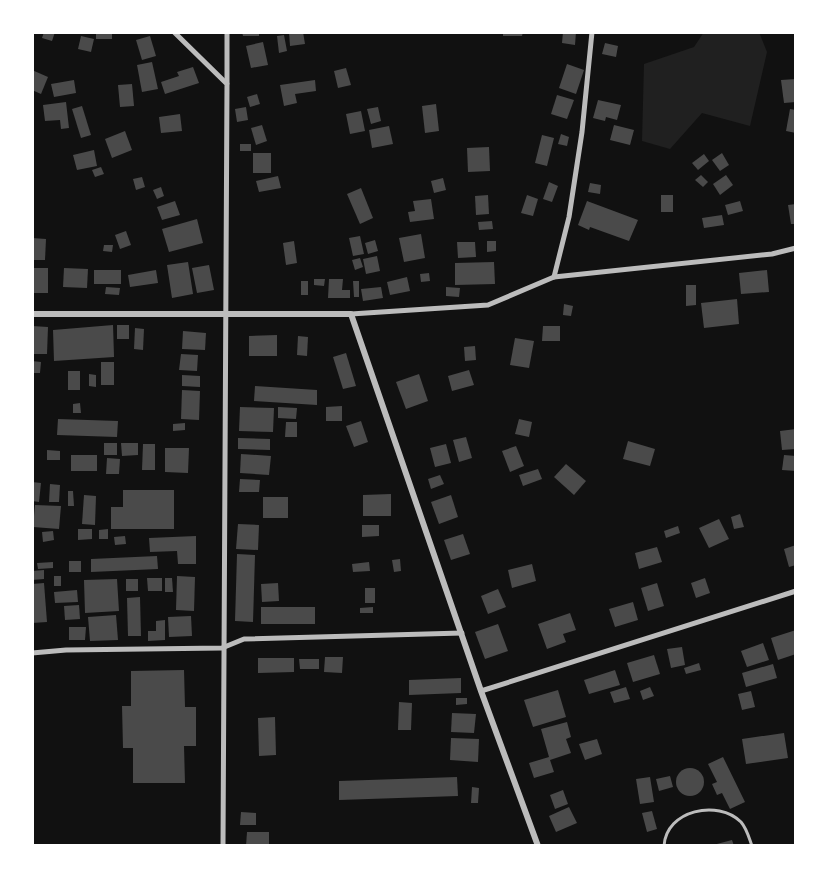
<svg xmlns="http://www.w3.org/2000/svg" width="828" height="878" font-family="Lora,serif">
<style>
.green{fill:#202020}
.building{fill:#4a4a4a}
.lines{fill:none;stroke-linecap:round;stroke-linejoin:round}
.service{stroke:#bcbcbc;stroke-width:3}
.minor{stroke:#bcbcbc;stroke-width:5}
.tertiary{stroke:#bcbcbc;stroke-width:6}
</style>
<rect width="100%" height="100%" fill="#111"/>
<path class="green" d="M704 32H759L767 52 750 126 702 113 670 149 642 141 644 64 694 47Z"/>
<g class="building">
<path d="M44 32H55L52 41 42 38Z"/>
<rect x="96" y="32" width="16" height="7"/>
<path d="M242 32H259V36H243Z"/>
<path d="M289 32H303L305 44 290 46Z"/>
<path d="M503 32H523L522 36H503Z"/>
<path d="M563 32H576L575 45 562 43Z"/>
<path d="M284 35 287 51 279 53 277 36Z"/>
<path d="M81 36 94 39 91 52 78 49Z"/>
<path d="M150 36 156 56 142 60 136 40Z"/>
<path d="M263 42 268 65 251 68 246 46Z"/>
<path d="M605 43 618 46 616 57 602 54Z"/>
<path d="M152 62 158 89 142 92 137 65Z"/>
<path d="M567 64 584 70 576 94 559 88Z"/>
<path d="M193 67 199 83 165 94 161 82 179 76 177 72Z"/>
<path d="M346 68 351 85 338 88 334 71Z"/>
<path d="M32 70 48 77 41 94 32 90Z"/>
<path d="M796 79V102L784 103 781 80Z"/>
<path d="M74 80 76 93 54 97 51 84Z"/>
<path d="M315 80 316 91 295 94 297 103 284 106 280 85Z"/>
<path d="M132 84 134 106 120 107 118 85Z"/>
<path d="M257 94 260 104 250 107 247 97Z"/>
<path d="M557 95 574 100 567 119 551 114Z"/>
<path d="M598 100 621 105 617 120 606 117 605 121 593 118Z"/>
<path d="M66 102 69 128 61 129 60 120 45 121 43 105Z"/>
<path d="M436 104 439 131 425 133 422 106Z"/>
<path d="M82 106 91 135 81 138 72 109Z"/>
<path d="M246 107 248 120 237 122 235 109Z"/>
<path d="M378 107 381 121 371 124 367 109Z"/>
<path d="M790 109 796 110V133L786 131Z"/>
<path d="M361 111 365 131 350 134 346 114Z"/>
<path d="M180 114 182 131 161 133 159 117Z"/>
<path d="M262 125 267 141 256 145 251 128Z"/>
<path d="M614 125 634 130 630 145 610 140Z"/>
<path d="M389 126 393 144 372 148 369 130Z"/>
<path d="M125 131 132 150 112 158 105 139Z"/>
<path d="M561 134 569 137 567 146 558 144Z"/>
<path d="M542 135 554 138 547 166 535 163Z"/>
<rect x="240" y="144" width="11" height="7"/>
<path d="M489 147 490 171 468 172 467 148Z"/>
<path d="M94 150 97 166 77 170 73 155Z"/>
<rect x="253" y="153" width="18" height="20"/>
<path d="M722 153 729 165 720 171 712 160Z"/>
<path d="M704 154 709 161 698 170 692 163Z"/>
<path d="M101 167 104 174 95 177 92 170Z"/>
<path d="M701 175 708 182 703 187 695 180Z"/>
<path d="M726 175 733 185 720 195 713 184Z"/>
<path d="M278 176 281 188 259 192 256 181Z"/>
<path d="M142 177 145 187 136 190 133 179Z"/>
<path d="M443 178 446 190 434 193 431 181Z"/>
<path d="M549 182 558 186 552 202 543 199Z"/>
<path d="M590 183 601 185 600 194 588 192Z"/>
<path d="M161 187 164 196 157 199 153 190Z"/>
<path d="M361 188 373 218 360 224 347 194Z"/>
<path d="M488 195 489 214 476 215 475 196Z"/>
<path d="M527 195 538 199 533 216 521 213Z"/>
<rect x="661" y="195" width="12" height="17"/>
<path d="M431 199 434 219 410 222 408 212 415 211 413 201Z"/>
<path d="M175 201 180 215 162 220 157 207Z"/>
<path d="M587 201 638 220 629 241 590 227 589 230 578 225Z"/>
<path d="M740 201 743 211 728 215 725 205Z"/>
<path d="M796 204V224H791L788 205Z"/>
<path d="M722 215 724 225 704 228 702 218Z"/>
<path d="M197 219 203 243 169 252 162 229Z"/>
<path d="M492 221 493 229 479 230 478 222Z"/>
<path d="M126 231 131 245 120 249 115 235Z"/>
<path d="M421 234 425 258 404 262 399 238Z"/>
<path d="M360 236 364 254 353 256 349 238Z"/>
<path d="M32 238 46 239 45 260H32Z"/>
<path d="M375 240 378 251 368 254 365 243Z"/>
<path d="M294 241 297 263 286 265 283 243Z"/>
<path d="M487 241H496V251L487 252Z"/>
<path d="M457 242H475L476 257 458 258Z"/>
<path d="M104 245H113L112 252 103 251Z"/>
<path d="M377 256 380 271 366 274 363 259Z"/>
<path d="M360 258 363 267 355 270 352 260Z"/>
<path d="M188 262 193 294 172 298 167 265Z"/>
<path d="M494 262 495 284 455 285V263Z"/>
<path d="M209 265 214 290 197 293 192 268Z"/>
<rect x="32" y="268" width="16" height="25"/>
<path d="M64 268 88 269 87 288 63 287Z"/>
<rect x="94" y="270" width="27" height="14"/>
<path d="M156 270 158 283 130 287 128 275Z"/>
<path d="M767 270 769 292 741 294 739 273Z"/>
<path d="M429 273 430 281 421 282 420 274Z"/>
<path d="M407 277 410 291 390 295 387 282Z"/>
<path d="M314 279H325L324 286 314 285Z"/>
<path d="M329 279H343L342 290H350V298H328Z"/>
<rect x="301" y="281" width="7" height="14"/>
<path d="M353 281H359V297H354Z"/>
<path d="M686 285H696V305L686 306Z"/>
<path d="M106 287 120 288 119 295 105 294Z"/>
<path d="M381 287 383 298 363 301 361 289Z"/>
<path d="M446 287 460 288 459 297 446 296Z"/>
<path d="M737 299 739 324 704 328 701 303Z"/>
<path d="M564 304 573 306 571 316 563 315Z"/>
<path d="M113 325 114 357 54 361 53 330Z"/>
<rect x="117" y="325" width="12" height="14"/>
<path d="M32 326 48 327 47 354H32Z"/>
<path d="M543 326H560V341H542Z"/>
<path d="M135 328 144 329 143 350 134 349Z"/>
<path d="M183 331 206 333 205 350 182 349Z"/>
<path d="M277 335V356H249V336Z"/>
<path d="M298 336 308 337 307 356 297 355Z"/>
<path d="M515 338 534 341 529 368 510 365Z"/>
<path d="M475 346 476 360 465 361 464 347Z"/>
<path d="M346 353 356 386 343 389 333 357Z"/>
<path d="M181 354 198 355 197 371 179 370Z"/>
<path d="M32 361 41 362 40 373H32Z"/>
<rect x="101" y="362" width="13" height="23"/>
<path d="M469 370 474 385 452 391 448 376Z"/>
<rect x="68" y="371" width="12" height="19"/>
<path d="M89 374 96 375V387L89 386Z"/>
<path d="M419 374 428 401 406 409 396 382Z"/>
<path d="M182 375 200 376V387L182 386Z"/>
<path d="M255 386 317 390V405L254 401Z"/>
<path d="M182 390 200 391 199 420 181 419Z"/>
<path d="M80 403 81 413H73V404Z"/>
<path d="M342 406V421H326V407Z"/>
<path d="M240 407 274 408 273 432 239 431Z"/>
<path d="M278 407 297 408 296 419 278 418Z"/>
<path d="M58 419 118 421 117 437 57 435Z"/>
<path d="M519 419 532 422 529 437 515 434Z"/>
<path d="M361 421 368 442 354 447 346 426Z"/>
<path d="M286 422H297V437H285Z"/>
<path d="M185 423V430L173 431V424Z"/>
<path d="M796 429V449L782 450 780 431Z"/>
<path d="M466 437 472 458 459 462 453 440Z"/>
<path d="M238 438 270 439V450L238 449Z"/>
<path d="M628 441 655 449 650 466 623 459Z"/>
<rect x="104" y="443" width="13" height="12"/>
<path d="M121 443H138V455L122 456Z"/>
<path d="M143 444H155V470H142Z"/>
<path d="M446 444 451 463 435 467 430 448Z"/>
<path d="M516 446 524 466 510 472 502 451Z"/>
<path d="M165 448H189L188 473 165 472Z"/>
<path d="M47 450 60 451V460H47Z"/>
<path d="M241 454 271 456 269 475 240 473Z"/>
<rect x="71" y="455" width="26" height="16"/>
<path d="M784 455 796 456V471L782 470Z"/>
<path d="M107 458 120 459 119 474H106Z"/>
<path d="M566 464 586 481 574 495 554 477Z"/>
<path d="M538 469 542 479 523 486 519 475Z"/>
<path d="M440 475 444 484 431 489 428 479Z"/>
<path d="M240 479 260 480 259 492H239Z"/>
<path d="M32 482 41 483 39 502 32 501Z"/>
<path d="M50 484 60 485 59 502H49Z"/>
<path d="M123 490H174V529H111V507H123Z"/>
<path d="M68 491H73L74 506H68Z"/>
<path d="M391 494V516H363V495Z"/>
<path d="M84 495 96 496 95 525 82 524Z"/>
<path d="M451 495 458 517 439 524 431 502Z"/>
<rect x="263" y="497" width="25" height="21"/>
<path d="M35 505 61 506 59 529 33 527Z"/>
<path d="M740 514 744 527 734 529 731 517Z"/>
<path d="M719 519 729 539 709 548 699 528Z"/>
<path d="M238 524 259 525 258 550 236 549Z"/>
<path d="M362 525H379V536L362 537Z"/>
<path d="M678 526 680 533 666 538 664 531Z"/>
<path d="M78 529H92V539L78 540Z"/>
<path d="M108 529V539H99V530Z"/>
<path d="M53 531 54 540 43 542 42 532Z"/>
<path d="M463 534 470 554 451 560 444 540Z"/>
<path d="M125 536 126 544 115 545 114 537Z"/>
<path d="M196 536V564H178L177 551 150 552 149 538Z"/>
<path d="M796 545V565L789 567 784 549Z"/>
<path d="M657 547 662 562 639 569 635 553Z"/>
<path d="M237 554 255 555 253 622 235 621Z"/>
<path d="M157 556 158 569 91 572V559Z"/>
<path d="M400 559 401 571 394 572 392 560Z"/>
<rect x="69" y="561" width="12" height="11"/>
<path d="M53 562V568L38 569 37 563Z"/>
<path d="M369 562 370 571 353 572 352 564Z"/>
<path d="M532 564 536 581 512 588 508 570Z"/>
<path d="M44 570V579L32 580V571Z"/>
<rect x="54" y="576" width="7" height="10"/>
<path d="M177 576 195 577 194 611 176 610Z"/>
<path d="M147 578H162V591H148Z"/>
<path d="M165 578H172L173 592H165Z"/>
<path d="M705 578 710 593 696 598 691 583Z"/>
<path d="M117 579 119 611 85 613 84 580Z"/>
<rect x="126" y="579" width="12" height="12"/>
<path d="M44 583 47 622 32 623V584Z"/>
<path d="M278 583 279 601 262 602 261 584Z"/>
<path d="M657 583 664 606 648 611 641 588Z"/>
<rect x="365" y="588" width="10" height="15"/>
<path d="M498 589 506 607 488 614 481 596Z"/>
<path d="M77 590 78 602 55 603 54 592Z"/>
<path d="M140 597 141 636H128L127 598Z"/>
<path d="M633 602 638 620 615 627 609 609Z"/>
<path d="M79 605 80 619 65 620 64 606Z"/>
<rect x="261" y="607" width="54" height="17"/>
<path d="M373 607V613H360V608Z"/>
<path d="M570 613 576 630 563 634 566 642 547 649 538 624Z"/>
<path d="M116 615 118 640 90 641 88 617Z"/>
<path d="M191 616 192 636 169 637 168 617Z"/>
<path d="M165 620V640L148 641V631H156V621Z"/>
<path d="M498 624 508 651 485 659 475 632Z"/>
<path d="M69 627H86L85 640H69Z"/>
<path d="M796 630V654L778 660 771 638Z"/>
<path d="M763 643 769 660 747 667 741 651Z"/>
<path d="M682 647 685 665 671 668 667 649Z"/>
<path d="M654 655 660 674 633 682 627 663Z"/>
<path d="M325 657H343L342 673 324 672Z"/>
<path d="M258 658H294V672L258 673Z"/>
<path d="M299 659H319V669H300Z"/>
<path d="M699 663 701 670 686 674 684 668Z"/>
<path d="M773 664 777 678 746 687 742 673Z"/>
<path d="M184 670 185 707H196V746H184L185 783H133V748H123L122 706H131V671Z"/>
<path d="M615 670 620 685 589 694 584 680Z"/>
<path d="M461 678V693L409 695V680Z"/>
<path d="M626 687 630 699 614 703 610 692Z"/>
<path d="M650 687 654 696 643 700 640 691Z"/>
<path d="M558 690 566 717 533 727 524 700Z"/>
<path d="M751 691 755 707 742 710 738 694Z"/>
<path d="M456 698H467V704L456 705Z"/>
<path d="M399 702 412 703 411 730H398Z"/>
<path d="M452 713 476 714 474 733 451 732Z"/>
<path d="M275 717 276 755 259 756 258 718Z"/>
<path d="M567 722 571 737 566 739 571 753 550 760 554 772 534 778 529 763 549 757 541 729Z"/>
<path d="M784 733 788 758 746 764 742 739Z"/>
<path d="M451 738 479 739 478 762 450 760Z"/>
<path d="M597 739 602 754 585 760 579 744Z"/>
<path d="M723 757 745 802 730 809 722 793 717 795 712 784 717 782 708 764Z"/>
<circle cx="690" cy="782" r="14"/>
<path d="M670 776 673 787 659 791 656 779Z"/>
<path d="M457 777 458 796 339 800V781Z"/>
<path d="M650 777 654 802 640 804 636 779Z"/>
<path d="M472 787 479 788 478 803H471Z"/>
<path d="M563 790 568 804 555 809 550 795Z"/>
<path d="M569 807 577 823 556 832 549 816Z"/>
<path d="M652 811 657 829 647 832 642 813Z"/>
<path d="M241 812 256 813V825H240Z"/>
<path d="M247 832H269V846H246Z"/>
<path d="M732 840 734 846H713V845Z"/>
</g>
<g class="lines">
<path class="service" d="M664 846C666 810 718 799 741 822 747 829 749 838 752 846"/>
<g class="minor">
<path d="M174 32 227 84 223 846"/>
<path d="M227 83V32"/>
<path d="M554 277 569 217 582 132 592 32"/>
<path d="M351 314 488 305 554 277 772 254 796 248"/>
<path d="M32 653 66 650 222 648 244 639 462 633"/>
<path d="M481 691 796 591"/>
</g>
<path class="tertiary" d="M32 314H351L481 691 538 846"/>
</g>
<rect width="828" height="878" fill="none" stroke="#ffffff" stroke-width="68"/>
</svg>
